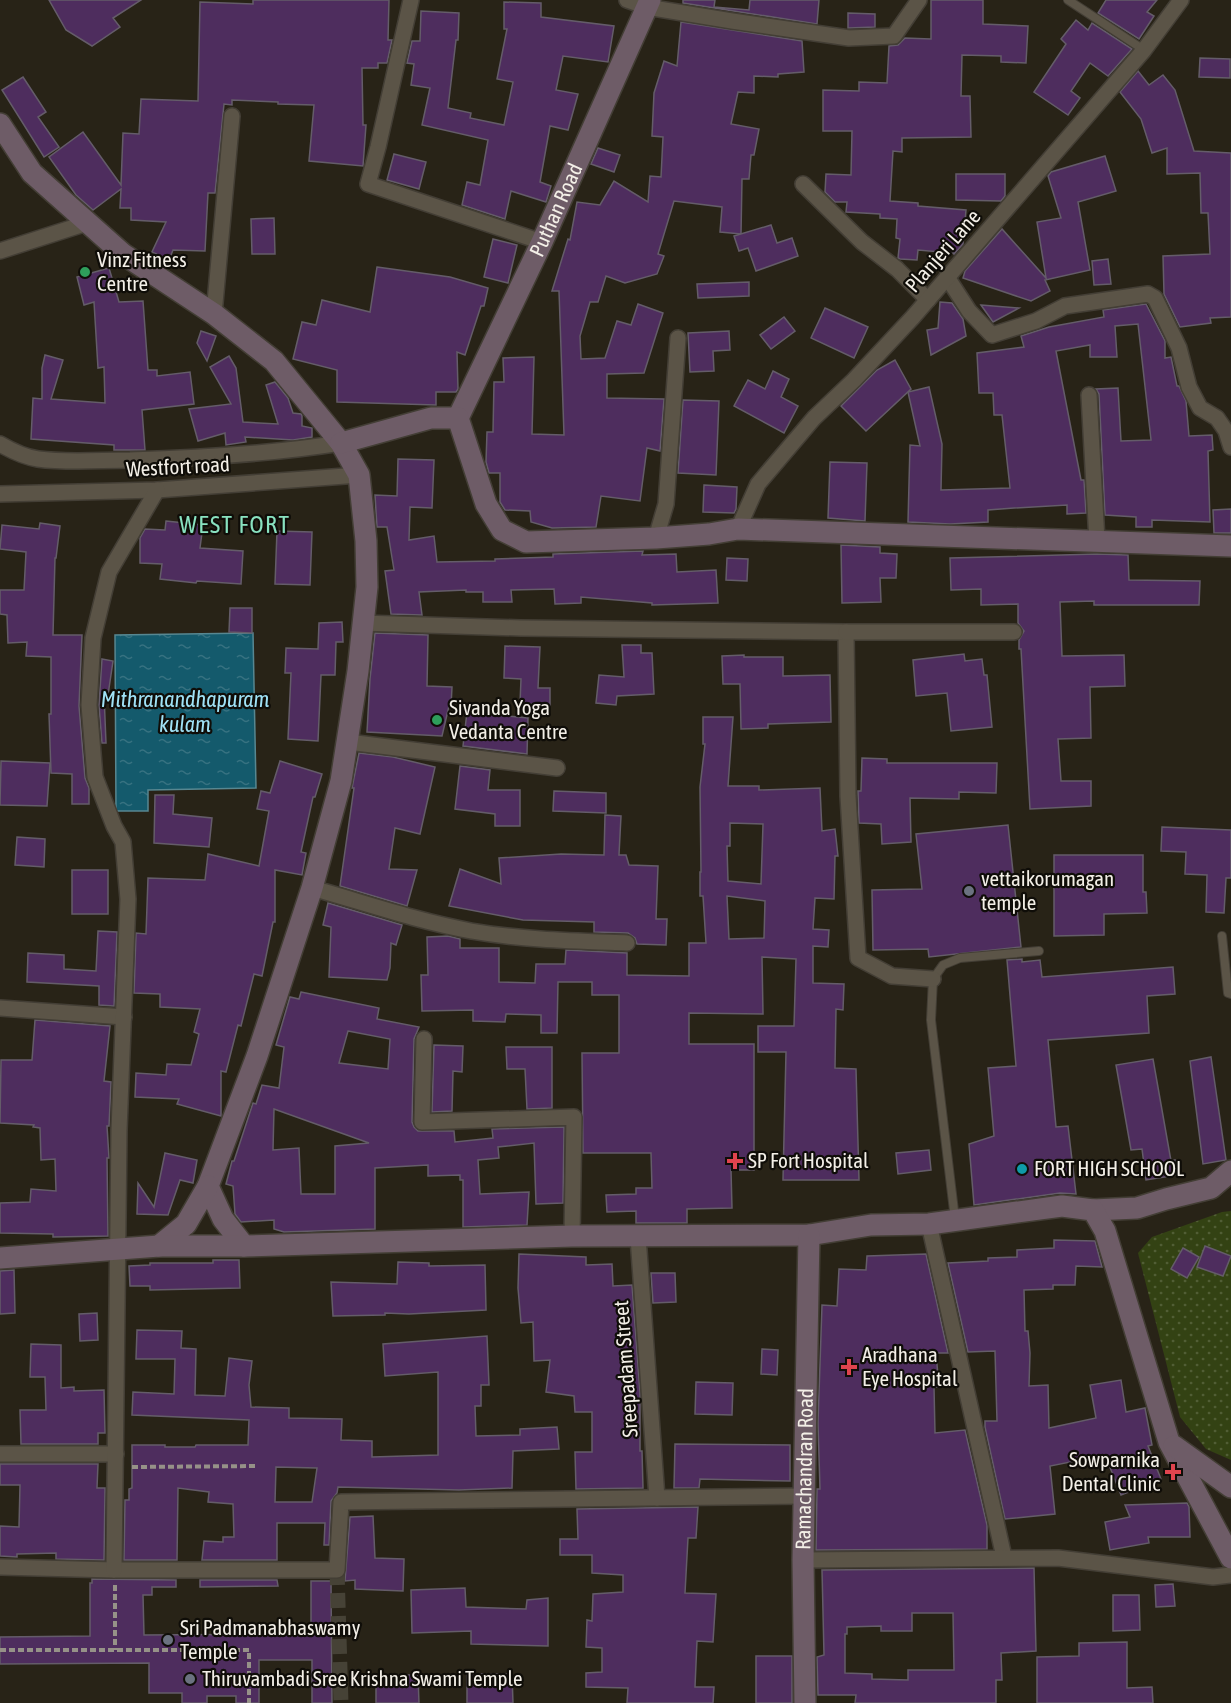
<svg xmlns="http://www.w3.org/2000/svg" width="1231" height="1703" font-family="'Asap Condensed',sans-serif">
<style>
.grass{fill:url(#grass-dots)}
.water{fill:url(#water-ripples);stroke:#578791;stroke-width:1.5}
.building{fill:#4e2d5e;stroke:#645c69;stroke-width:1.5;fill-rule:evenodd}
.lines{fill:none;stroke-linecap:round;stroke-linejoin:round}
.street-tunnel{stroke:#464236;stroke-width:15;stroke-dasharray:15 8;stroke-linecap:butt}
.lane-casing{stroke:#433e35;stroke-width:10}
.street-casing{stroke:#433e35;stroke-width:18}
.secondary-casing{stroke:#433e35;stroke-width:24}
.path{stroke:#969288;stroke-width:4;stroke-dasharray:6 3;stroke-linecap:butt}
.lane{stroke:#5b5447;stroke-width:8}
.street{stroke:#5b5447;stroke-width:15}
.secondary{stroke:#6e5c67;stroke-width:21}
.leisure-dot{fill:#2e9e5b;stroke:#0f0d08;stroke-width:2}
.worship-dot{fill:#6b7280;stroke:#0f0d08;stroke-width:2}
.health-dot{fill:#e0444e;stroke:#0f0d08;stroke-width:2}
.culture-dot{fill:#0f9aa8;stroke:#0f0d08;stroke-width:2}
.labels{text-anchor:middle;stroke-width:4.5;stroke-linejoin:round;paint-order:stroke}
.street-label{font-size:21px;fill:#f3efe7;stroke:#0f0d08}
.poi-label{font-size:21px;fill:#f3efe7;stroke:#0f0d08;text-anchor:start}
.water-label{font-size:22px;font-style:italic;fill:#a0e2f6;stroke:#0f0d08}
.quarter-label{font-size:24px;letter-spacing:1.5px;fill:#89e2c0;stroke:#0f0d08}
</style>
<defs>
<pattern id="grass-dots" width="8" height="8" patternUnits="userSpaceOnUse" patternTransform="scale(1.5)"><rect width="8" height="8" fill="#334213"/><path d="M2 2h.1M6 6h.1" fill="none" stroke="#515e35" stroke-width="1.8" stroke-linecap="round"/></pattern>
<pattern id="water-ripples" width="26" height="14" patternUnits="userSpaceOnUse" patternTransform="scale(1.5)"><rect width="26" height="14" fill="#145a6c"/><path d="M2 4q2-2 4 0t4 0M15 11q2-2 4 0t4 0" fill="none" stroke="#377281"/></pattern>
</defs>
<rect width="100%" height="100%" fill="#282317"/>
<path class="grass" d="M1231 1211V1460L1206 1449 1180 1417 1138 1253 1152 1237 1222 1212Z"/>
<path class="water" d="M253 633 256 788 148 790V811H116L115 635Z"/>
<g class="building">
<path d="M49 0H141L113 18 120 27 92 46 66 30Z"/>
<path d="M253 0H389L388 40H392L387 63H378V68H362L363 125H366L363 166 309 161 314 105 278 104V102L232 100V105L224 104 215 193H208L205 251 173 250 169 260 152 252 166 222 131 220V208H120L121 189 93 210 76 195 49 157 83 132 121 185 123 133 139 134 141 99 198 101 200 2 253 4Z"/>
<path d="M683 0H715L714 7 749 10 750 0H819L817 24 683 3Z"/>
<path d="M931 0H983V24L1028 26 1026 63 1001 62V56L962 55 961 96H970L971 137 902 138V152L893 151 890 201 918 203V206L966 210 963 244 954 254 952 249V253L918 250 917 260 900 259 898 258 900 239 896 238 897 219 880 218V214L846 212 847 202H835L825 192 826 174 851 175 852 131H823V90L859 91V82L887 83 889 46 898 45 905 38 931 39Z"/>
<path d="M1106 0H1157L1147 12 1154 16 1139 39 1098 13Z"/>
<path d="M504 2 541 3V17L614 26 608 62 563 56 556 90 578 94 568 130 550 126 540 182 551 186 546 202 511 191 505 219 462 205 467 182 480 185 488 140 422 125 430 88 411 85 414 64 407 63 412 41H420L421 11 459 13 458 40H456L448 108 471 113 470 118 504 125 513 82 497 79 507 29H504Z"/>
<path d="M848 13 875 14V27L848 28Z"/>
<path d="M1076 20 1088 30 1092 23 1132 49 1108 76 1090 63 1071 91 1080 98 1068 115 1034 92 1066 44 1061 39Z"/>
<path d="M681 22 802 41 804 72 778 74V77L754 76V93L738 92 731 124 759 129 754 155H751L749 179H742L741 234 720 232 722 207 674 201 658 254 664 256 657 274 625 283 606 276 598 302H590L580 336 581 359 605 358 617 321 631 325 638 304 663 313 644 373 607 374V398L664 399 660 451 647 448 640 501 601 496 596 527 552 528 531 522 530 511 505 510 500 502V473H489L486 462 487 432H493L494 382H504L503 358 534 357 532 434 564 435 559 291H552L568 239 570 240 577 202 600 205 614 181 648 202 650 176 661 177 663 137 652 136 654 93 664 61 677 66Z"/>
<path d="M1200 58 1230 59V78L1199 77Z"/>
<path d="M1138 71 1149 85 1163 75 1175 90 1194 151 1231 153V317L1210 318 1211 323 1180 327 1164 294 1163 256 1210 254 1208 213H1201L1200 173 1167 174V148L1152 153 1141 119 1120 92Z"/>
<path d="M23 77 46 112 38 117 59 147 44 157 2 90Z"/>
<path d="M598 148 620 155 614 172 591 164Z"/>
<path d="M394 154 426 162 419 189 387 180Z"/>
<path d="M1105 156 1116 191 1078 202 1090 270 1045 280 1050 291 1031 301 963 278 965 271 1002 229 1046 278 1037 222 1061 218 1048 176 1051 172Z"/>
<path d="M956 174H1005V196L1001 201 956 200Z"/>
<path d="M274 218 275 254H252L251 219Z"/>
<path d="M771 225 777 243 792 238 798 256 756 271 748 248 739 251 734 236Z"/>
<path d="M493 239 517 245 508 283 484 277Z"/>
<path d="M1108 259 1111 284 1094 285 1092 261Z"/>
<path d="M377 267 450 277 488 288 484 306H481L465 355 457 352 458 389 456 392H436V405L337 402V370L293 359 302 322 316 325 322 300 370 312Z"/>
<path d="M109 268 119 302 143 301 148 370H157V376L190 372 194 404 142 410 145 450H114V445L31 439 33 398 42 399V368L45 355 63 360 51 399 105 403 104 367 98 368 94 302 84 305 77 277Z"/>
<path d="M749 282V296L698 298 697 284Z"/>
<path d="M940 302 952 303 963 319 966 336 931 355 927 330 938 328Z"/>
<path d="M1146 304 1165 341V358L1171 357 1177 386H1179L1186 401 1189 436 1212 435 1213 450 1208 451 1210 522 1152 520V527H1136V517L1105 515 1099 394 1096 389 1118 388 1121 441 1151 440 1138 324 1115 326 1117 357H1090V345L1056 351 1081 480H1084L1086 513 1067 514V505L1014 508 988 510V522L950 524 908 522 910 445 920 446 908 392 929 387 942 444 941 490 1010 488 1002 415H994L993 393H979L977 353 1024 347 1021 336 1049 327 1104 317 1103 310Z"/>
<path d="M981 305 1019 308 993 322Z"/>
<path d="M825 308 868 327 854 358 811 338Z"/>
<path d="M784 317 795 331 771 349 760 335Z"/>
<path d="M201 331 216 336 207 361 197 343Z"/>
<path d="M729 331 730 350 713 351 714 371 690 372 688 333Z"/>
<path d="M229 356 236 368 243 422 278 424 266 385 275 382 288 398 293 413 301 414 302 416V426L312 428V437L293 440 245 437 246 442 226 445 225 433 198 441 189 409 231 404 210 367Z"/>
<path d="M895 360 911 389 866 431 841 406 877 370Z"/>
<path d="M773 371 789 379 781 397 798 406 784 433 734 406 748 380 765 389Z"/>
<path d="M683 400 719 401 716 475 678 473Z"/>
<path d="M398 459 434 460 432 508 410 507 409 540 434 536 437 562 495 561V559L553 557V554L643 551 642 555 676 554 677 572 716 570 718 603 652 605V603L581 597V603L555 604 554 589 511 590 512 602H483V592H466V590L419 592 422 615 391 614 385 571 394 570 387 527H377L375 495 397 496Z"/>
<path d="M830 462 867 463 865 521 828 518Z"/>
<path d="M704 485 737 487 736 509 734 513 703 512Z"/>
<path d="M1231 509V533H1214L1213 510Z"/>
<path d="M166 521 203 525 200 548 243 551 241 584 197 581 196 583 160 579 162 564 140 563V538L145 529 165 530Z"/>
<path d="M40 523 60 526 56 558H55L53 635H82L79 706 85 778 89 788V804H72V774L51 773 49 714H51V657L26 656 27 642 8 643 7 615 0 614V590H24L26 552 0 549 2 525 39 529Z"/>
<path d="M277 531 312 532 310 585 275 584Z"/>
<path d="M841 545 880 547V553L897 554 896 578H880L881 602 842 603Z"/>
<path d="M1097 554 1128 555 1129 580 1200 581 1199 605H1094V601L1060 602 1062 656 1124 655 1125 686 1090 687 1091 738 1058 739 1061 781H1091V806L1030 809 1021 649H1019V640L1024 631 1018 623V604L981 605V589L951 590 950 558Z"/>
<path d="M727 558 748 559 747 581 726 580Z"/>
<path d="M230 608H252V633L229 632Z"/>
<path d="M342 622 343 642H336L335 675H321L318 741 288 739 291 673H285L286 648 318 649 319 623Z"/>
<path d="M375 633 428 635 427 686 452 687 451 706H449L442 736 367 732 370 679Z"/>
<path d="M622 645H641V653H652L654 694 617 696 616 705 596 703 599 675 624 677Z"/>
<path d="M505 646 540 647 538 688H550V705L520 703 521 679 504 678Z"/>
<path d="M964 654 965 661 982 659 984 675H987L992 727 951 731 947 693 916 696 913 660Z"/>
<path d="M744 655V657H783V676L830 675 831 722 768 724V728L741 729 740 684H723L722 656Z"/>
<path d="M102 659 113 661 108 695 104 694 106 743H102L99 705Z"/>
<path d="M467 712 528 718 527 754 463 746Z"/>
<path d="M703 717H733L728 786H759V790L820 788 822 831 835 829 838 856H835L834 899 815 898 813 929 829 930 828 947 813 946V983L844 984 843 1010 836 1009 835 1068 856 1069 859 1180H783L786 1052H758V1026H794L796 959 762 957 763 1014 689 1013V1044H754V1170H731L732 1208 687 1209V1223H636V1211L607 1212 606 1195 636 1194V1188H652L651 1153H583L582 1053H619V995H592V982H558L557 1033H541V1015L506 1014 505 1022 473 1021V1010L422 1011 421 975H428L427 937 448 936 460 939V948H499V982L535 983 536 964H565L566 950 627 953V975L689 976V943H706L703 896H700V872H701L700 787 705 744H703ZM730 823 763 824 761 884 728 881 727 846H730ZM727 896 765 901 764 938 729 939Z"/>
<path d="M359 753 393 757 435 767 420 834 395 828 389 869 417 870 407 906 340 886 354 788H352Z"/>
<path d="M862 758 887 759V763H997L996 793 959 792V799L910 798 911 842 882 844 881 824 859 823 858 791H861Z"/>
<path d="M1 761 50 763 47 806 0 805Z"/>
<path d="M280 761 322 774 315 797H313L301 852 306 853 302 875 275 870V922H273L262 976 254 974 241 1026 238 1025 226 1072 221 1071V1116L177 1104 179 1099 135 1097 136 1073 166 1075 167 1064 191 1065 199 1034 194 1032 200 1009 160 1007V994L134 993 136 933 146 934 148 878 205 880 208 854 259 866 269 811 257 809 261 791 270 793Z"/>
<path d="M460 766 490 770 488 790H520V826H495V814L455 809Z"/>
<path d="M554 791 606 793V813L553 811Z"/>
<path d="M155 795H174L173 814 212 818 209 847 154 843Z"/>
<path d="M605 815 621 816 619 855H626L629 865 658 866 656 919H667L666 945 637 944 635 938 628 933 594 932V922L523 920 449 906 460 869 501 884 499 858 561 854 604 855Z"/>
<path d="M1008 825 1021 947 929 957 928 949 873 950 872 890 922 889 916 834Z"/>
<path d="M1162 827 1231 830V878H1226L1224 913 1206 912 1207 875 1185 874 1186 852 1161 851Z"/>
<path d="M17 837 45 839 44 867 15 865Z"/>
<path d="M1054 855H1143V892H1146L1147 913 1104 914V935L1054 936Z"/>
<rect x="72" y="870" width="36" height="44"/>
<path d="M328 903 402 925 396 945 391 943 390 968 387 980 329 977 331 927 323 925Z"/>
<path d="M98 931 117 932 114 1006 99 1005V986L27 982 28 953 64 955V969L96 971Z"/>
<path d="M1022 959V962L1040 960 1042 977 1173 967 1175 994 1147 996 1149 1033 1048 1040 1056 1127 1068 1126 1076 1194 1060 1193 974 1205 969 1144 994 1136 988 1068 1016 1066 1007 960Z"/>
<path d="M301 992 379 1008 377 1019 419 1027 414 1039 412 1122 414 1127 418 1131H454L455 1142 493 1138 492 1129 564 1127 563 1203 536 1204 534 1143 498 1147 499 1158 478 1160 480 1194 529 1192 527 1225 463 1227V1180H460V1175L428 1176V1165L375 1168V1229L284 1232 274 1229V1220L241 1222 235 1214 233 1186 226 1184 232 1161H234L253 1103 256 1104 262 1085 279 1088 284 1047 276 1045 290 997 299 999ZM348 1031 390 1039 388 1069 339 1063ZM274 1109 369 1143 335 1146V1194H301L299 1148 273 1150Z"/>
<path d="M35 1020 110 1026 104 1081 111 1082 109 1126H107L109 1158H107L108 1236 53 1237V1234L0 1233V1203L30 1202 31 1189 56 1191 55 1159 41 1160 40 1128 33 1127 34 1125 0 1123 1 1060H32Z"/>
<path d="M434 1045 463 1046 462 1072 453 1071 452 1111 432 1112Z"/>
<path d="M506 1047H552V1108L527 1109 525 1069H507Z"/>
<path d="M1211 1057 1226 1160 1203 1164 1190 1061Z"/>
<path d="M1153 1059 1171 1161 1175 1160 1178 1175 1146 1180 1142 1149 1131 1150 1116 1065Z"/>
<path d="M929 1150 931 1170 898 1174 896 1153Z"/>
<path d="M165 1153 197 1160 193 1183 180 1180 168 1215 137 1214 138 1183 154 1207Z"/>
<path d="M1054 1240 1095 1241 1102 1267 1076 1266 1075 1285H1053V1289L1024 1290 1025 1331H1028L1030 1353 1029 1386 1048 1385 1049 1428 1096 1418 1090 1385 1121 1380 1126 1412 1145 1408 1152 1445 1148 1446 1161 1479 1121 1495 1105 1455 1050 1466 1055 1514 1005 1519 985 1427V1421H997L995 1351 968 1352 948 1263 988 1261V1258L1017 1257V1250L1054 1248Z"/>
<path d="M1205 1246 1231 1256 1223 1276 1197 1267Z"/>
<path d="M1183 1248 1199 1257 1187 1278 1171 1269Z"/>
<path d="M519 1254 586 1257V1265L612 1264 613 1286 632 1285 640 1393V1451H642L643 1488 576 1489 575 1452H592V1412H575L574 1396 546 1392 550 1360 534 1361 533 1322 521 1323 518 1288Z"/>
<path d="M926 1254 948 1353H936L939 1387H934L935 1433 965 1430 987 1525V1549L816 1550 817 1489H820L818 1423 822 1305 837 1306 839 1269 866 1270 867 1256Z"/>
<path d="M213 1260H239L240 1288 150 1290V1286H130L129 1266 150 1265V1263H213Z"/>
<path d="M398 1262 429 1263V1266L485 1265 486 1310 409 1314 385 1313V1315L333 1316 331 1282 397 1284Z"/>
<path d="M14 1270 15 1313 0 1314V1271Z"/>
<path d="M651 1273H675L676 1302 653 1303Z"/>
<path d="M97 1313 98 1340 80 1341 79 1314Z"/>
<path d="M137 1330 182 1331 181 1348 196 1349 195 1395 225 1396 229 1358 252 1361 249 1385 251 1407 289 1408V1418L342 1419 341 1440 372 1441V1457L438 1455V1372L385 1376 383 1344 487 1336 489 1385H481V1406H475L476 1436 520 1435V1429L557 1427 559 1449 513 1451 512 1488 459 1490 338 1487 337 1493 331 1501 329 1545H324L325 1523H277V1560H202L204 1541 223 1542V1537H234L233 1504 208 1502 209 1492 178 1488 177 1560H124L125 1500H129V1489L132 1488V1445H165V1447H195L196 1445H248L249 1420 132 1415 133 1392 174 1394 175 1359H136ZM276 1467 317 1468 312 1502H275Z"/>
<path d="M31 1344 61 1345V1388L74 1387V1391L104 1390 105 1433H98V1444H21L20 1410H46L45 1377H30Z"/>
<path d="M762 1349 778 1350 777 1375 761 1374Z"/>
<path d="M696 1382 733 1383 732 1415 695 1414Z"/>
<path d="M675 1444 790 1445V1481L700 1479 699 1488H674Z"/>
<path d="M0 1464H98L97 1488H105L104 1560 56 1559V1553L17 1554V1557L0 1556V1526L19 1527 20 1485H0Z"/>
<path d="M1187 1503 1189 1507 1190 1537H1148L1149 1543 1110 1550 1105 1522 1130 1517 1125 1505Z"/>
<path d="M698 1507 696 1538H688L685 1593 716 1594 713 1642 697 1641 695 1687H714L713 1703H627L628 1688 586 1687V1673L602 1672V1648L586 1647 587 1620 592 1621 593 1594 623 1592V1575L592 1573V1555H560V1539H578L577 1509Z"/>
<path d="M373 1516 375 1558 404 1559 403 1591 355 1589V1580L345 1581 350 1517Z"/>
<path d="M1034 1568 1036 1651 1001 1653 1002 1680H996V1703H855L856 1695H818L817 1657 824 1655 822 1570ZM912 1613H953L954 1670H908V1680L872 1679V1674L845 1673V1634H847V1627L881 1626V1631H912Z"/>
<path d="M92 1579 176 1580V1587H152V1595H143L144 1635 311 1634V1581H331L332 1703H312V1660H259V1703H236V1696H207V1703H182V1693H149V1663L0 1664V1637L90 1636V1583H92Z"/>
<path d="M200 1580H277L278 1586 200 1587Z"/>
<path d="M1173 1584 1175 1606 1156 1607 1155 1585Z"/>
<path d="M465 1588 466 1607 526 1609 527 1600 548 1598V1646L471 1644V1631L412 1633 411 1590Z"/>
<path d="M1113 1595H1139L1140 1630 1113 1631Z"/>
<path d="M1127 1642V1688L1152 1687 1153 1703H1037V1657L1079 1656V1643Z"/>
<rect x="756" y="1656" width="36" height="47"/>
<path d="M467 1674H512L513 1703H467Z"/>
<path d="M376 1675H418L419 1703H376Z"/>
</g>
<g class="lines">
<path class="street-tunnel" d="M337 1570 341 1703"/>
<g class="lane-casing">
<g id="lane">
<path d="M1068 0 1144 50"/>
<path d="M1222 936 1228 993 1231 994"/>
<path d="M955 1219 931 1020 933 979 943 965 960 958 1039 951"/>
</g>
</g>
<g class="street-casing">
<g id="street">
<path d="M411 0 378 147 368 184 542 242"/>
<path d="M627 0 647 7 732 21 849 38 894 36 919 0"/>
<path d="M803 184 862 242 897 269 928 300"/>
<path d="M0 251 87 223"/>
<path d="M947 277 969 311 992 335 1036 321 1065 306 1148 294 1155 298 1179 348 1189 387 1200 408 1217 418 1226 431 1231 447"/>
<path d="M214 314 232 116"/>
<path d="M1089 395 1097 541"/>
<path d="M0 444C12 451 25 457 38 459 68 463 100 460 130 460 201 458 271 454 341 443"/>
<path d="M0 494 157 490 359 475"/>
<path d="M738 529 758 484 814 418 854 380 913 317 1144 50 1181 0"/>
<path d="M656 538 666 504 678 338"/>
<path d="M362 623 521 628 846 632 848 796 858 958 892 976 933 979"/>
<path d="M846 632H1014"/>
<path d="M348 742 557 768"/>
<path d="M312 888C365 903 417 921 471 931 523 940 575 941 627 943"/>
<path d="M0 1008 124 1017"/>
<path d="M424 1039 422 1122 574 1117 572 1236"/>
<path d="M929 1224 1004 1557"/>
<path d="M638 1237 657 1498"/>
<path d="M0 1454H116"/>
<path d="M803 1560 1058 1558 1213 1577 1231 1575"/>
<path d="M0 1567 114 1570H337L341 1502 804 1496"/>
<path d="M114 1570 119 1130 128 899 123 842 114 826 95 777 89 705 93 638 109 572 157 490"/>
</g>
</g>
<g class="secondary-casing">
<g id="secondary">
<path d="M0 124 32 173 123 254 214 314 274 361 341 443 359 475 366 541 367 587 358 671 341 781 312 888 257 1056 208 1186 223 1219 244 1246"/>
<path id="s1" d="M458 418 542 242 650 0"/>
<path d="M341 443 431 418H458L486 504 502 530 526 542 656 538 709 534 738 529 1231 546"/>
<path d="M1093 1210 1137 1208 1166 1199 1211 1188 1231 1171"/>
<path d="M159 1246 186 1224 208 1186"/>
<path d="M0 1258 159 1246H244L572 1236 809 1235 871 1225 929 1224 1062 1206 1093 1210 1105 1231 1169 1442 1231 1558"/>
<path d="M1174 1446 1231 1487"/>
<path id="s2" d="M805 1703 803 1560 809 1235"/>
</g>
</g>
<g class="path">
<path d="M132 1467 257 1466"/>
<path d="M115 1585V1650"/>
<path d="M0 1650H249V1703"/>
</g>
<use href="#lane" class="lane"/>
<use href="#street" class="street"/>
<use href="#secondary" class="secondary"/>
</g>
<g class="leisure-dot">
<circle cx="85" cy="272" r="6"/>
<circle cx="437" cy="720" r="6"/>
</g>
<g class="worship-dot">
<circle cx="969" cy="891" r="6"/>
<circle cx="168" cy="1640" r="6"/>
<circle cx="190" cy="1679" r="6"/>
</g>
<g class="health-dot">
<path d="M732 1152h6v6h6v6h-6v6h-6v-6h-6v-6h6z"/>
<path d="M846 1358h6v6h6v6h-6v6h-6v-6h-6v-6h6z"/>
<path d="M1170 1463h6v6h6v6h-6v6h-6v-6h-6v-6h6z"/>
</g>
<circle class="culture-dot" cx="1022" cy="1169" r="6"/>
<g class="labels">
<g class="street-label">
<text dy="7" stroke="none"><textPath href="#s1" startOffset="230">Puthan Road</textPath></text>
<text transform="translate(943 251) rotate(-49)" y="7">Planjeri Lane</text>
<text transform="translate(178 467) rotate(-3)" y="7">Westfort road</text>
<text transform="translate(626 1369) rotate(-94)" y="7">Sreepadam Street</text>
<text dy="7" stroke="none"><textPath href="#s2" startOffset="234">Ramachandran Road</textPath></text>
</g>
<g class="poi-label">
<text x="97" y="267">Vinz Fitness<tspan x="97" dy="24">Centre</tspan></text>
<text x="449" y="715">Sivanda Yoga<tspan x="449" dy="24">Vedanta Centre</tspan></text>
<text x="981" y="886">vettaikorumagan<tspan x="981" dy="24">temple</tspan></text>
<text x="748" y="1168">SP Fort Hospital</text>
<text x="1034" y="1176">FORT HIGH SCHOOL</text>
<text x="862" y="1362">Aradhana<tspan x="862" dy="24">Eye Hospital</tspan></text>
<text x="1160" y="1467" text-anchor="end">Sowparnika<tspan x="1160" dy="24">Dental Clinic</tspan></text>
<text x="180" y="1635">Sri Padmanabhaswamy<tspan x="180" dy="24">Temple</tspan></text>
<text x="202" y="1686">Thiruvambadi Sree Krishna Swami Temple</text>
</g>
<g class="water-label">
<text x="185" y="707">Mithranandhapuram<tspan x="185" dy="25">kulam</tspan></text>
</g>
<g class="quarter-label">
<text x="235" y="533">WEST FORT</text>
</g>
</g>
</svg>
